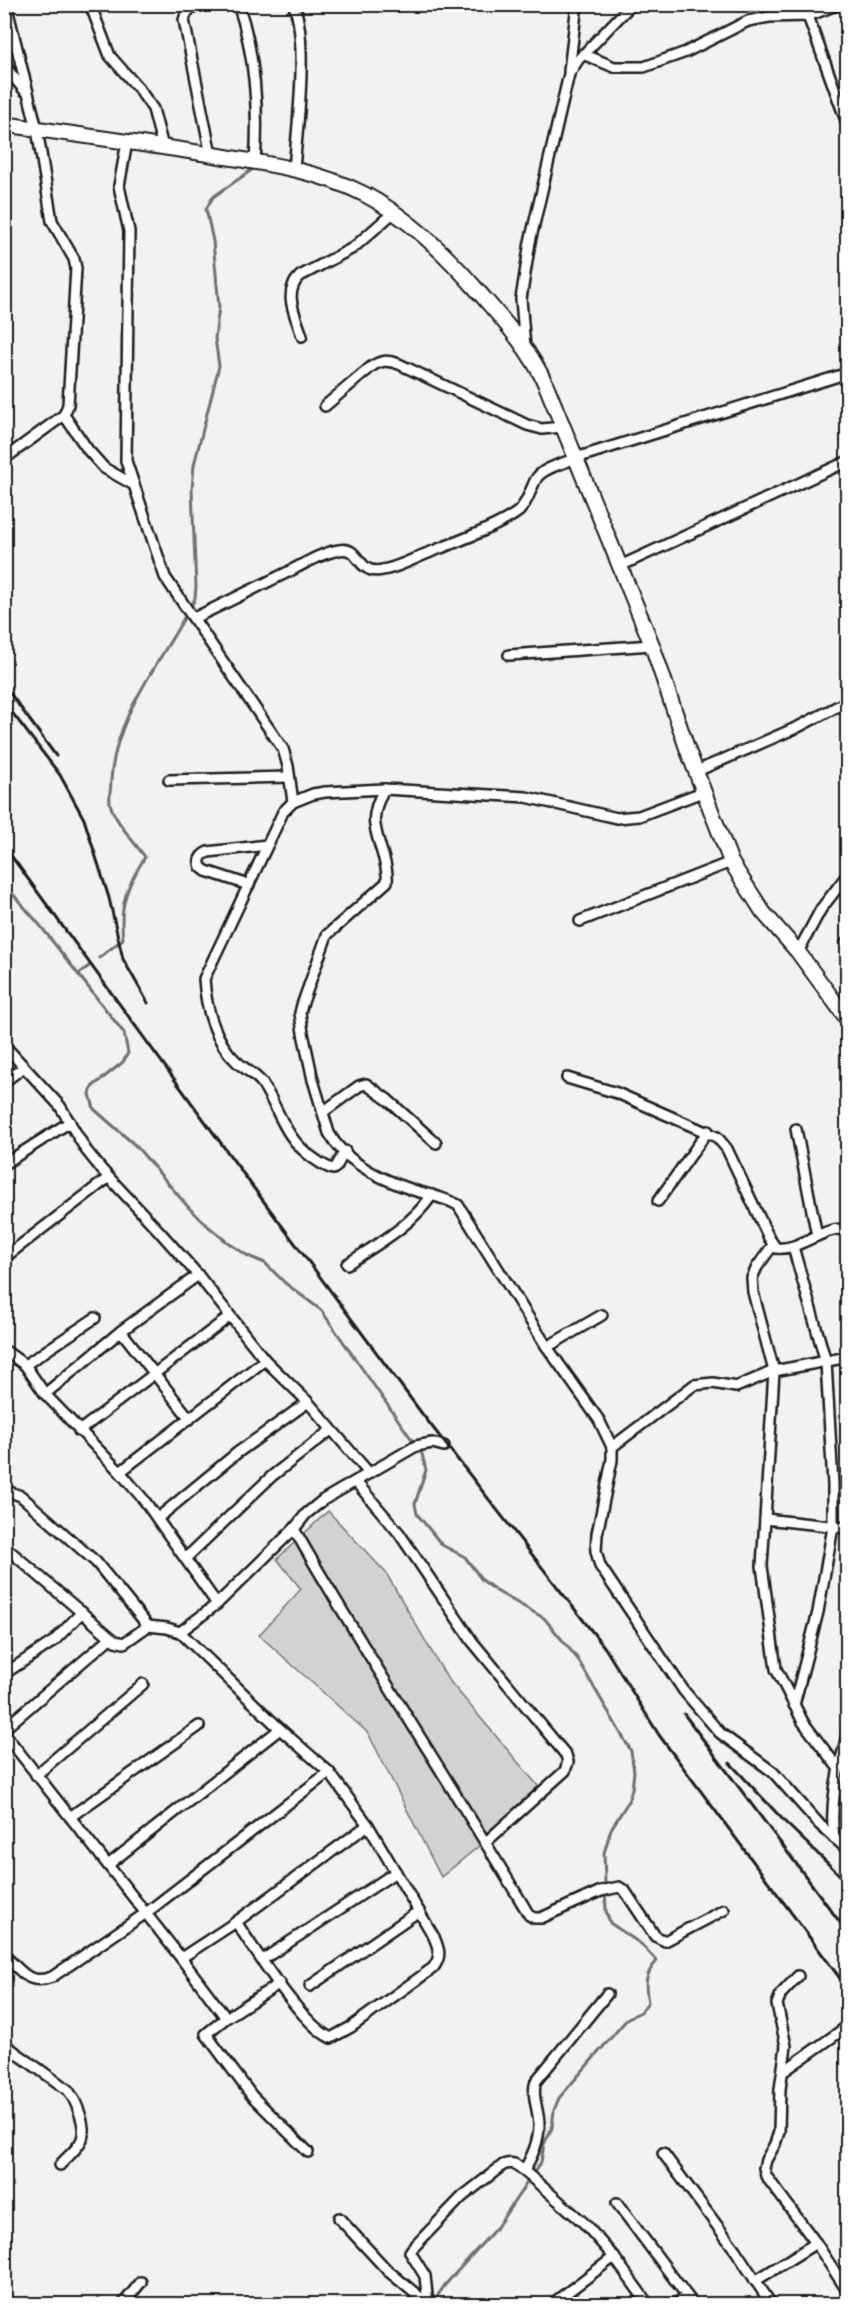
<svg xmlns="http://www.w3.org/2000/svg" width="852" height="2309" font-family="Mynerve,sans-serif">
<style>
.green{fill:#d2d2d2;stroke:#777;stroke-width:1.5}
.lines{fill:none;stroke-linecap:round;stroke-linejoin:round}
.stream{stroke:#707070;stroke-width:3}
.minor-casing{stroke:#1c1c1c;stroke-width:14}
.highway-casing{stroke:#1c1c1c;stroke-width:18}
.minor{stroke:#fff;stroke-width:9}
.highway{stroke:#fff;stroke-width:14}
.rail{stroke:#1c1c1c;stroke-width:3}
</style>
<rect width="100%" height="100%" fill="#f2f2f2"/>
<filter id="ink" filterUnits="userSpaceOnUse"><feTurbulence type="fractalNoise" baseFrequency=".0167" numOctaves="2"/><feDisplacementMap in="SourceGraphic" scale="12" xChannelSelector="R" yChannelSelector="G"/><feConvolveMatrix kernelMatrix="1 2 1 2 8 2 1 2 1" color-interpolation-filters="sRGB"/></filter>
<g filter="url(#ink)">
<path class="green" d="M328 1511 386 1573 447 1678 544 1793 441 1877 368 1733 259 1635 301 1589 277 1559Z"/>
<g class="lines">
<g class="stream">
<path d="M193 603 195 598 196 587 192 490 194 465 219 366 215 338 219 307 213 241 206 209 213 197 256 167"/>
<path d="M4 884 39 924 124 1033 128 1053 123 1062 92 1087 90 1094 94 1109 136 1146 189 1208 209 1227 227 1242 248 1256 265 1263 285 1283 321 1310 422 1454 426 1470 415 1504 417 1514 442 1545 465 1557 482 1580 498 1592 544 1618 577 1658 631 1751 634 1772 632 1789 628 1802 611 1829 604 1853 606 1911 610 1923 641 1944 657 1961C644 1975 645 1985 648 2002L641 2012 628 2018 559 2098 554 2110 552 2128 544 2144 541 2162 497 2227 445 2285 438 2295 436 2304"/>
<path d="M99 958 123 939C119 904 127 886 145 857 135 843 113 819 110 803 109 796 111 787 111 780 115 718 155 670 184 618"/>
<path d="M79 974 89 966"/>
</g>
<g class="minor-casing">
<g id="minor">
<path d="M90 4 110 56 139 89 153 109 163 147"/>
<path d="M203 4C192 7 187 9 184 20L211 155"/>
<path d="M238 4C255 53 259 111 255 162"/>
<path d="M293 4C309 36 297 132 294 169"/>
<path d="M808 16 848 126"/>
<path d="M583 54 614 67H644L686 52 748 21 769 17 808 16 839 4"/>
<path d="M4 65 25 91"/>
<path d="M569 71 577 4"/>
<path d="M127 142 119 186 129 231 126 461 165 577 283 749 288 766 293 802"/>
<path d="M302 336C296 316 282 293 300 276L353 248 394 212"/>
<path d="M525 347 521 299 530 242 569 74 578 60 632 4"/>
<path d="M325 406 371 367C381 360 387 360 399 364L527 425 542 429 563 427"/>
<path d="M64 415 88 450 104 468 134 485"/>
<path d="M4 459 64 415 68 405 76 268 74 259 52 221 37 129 6 4"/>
<path d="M620 566 848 461"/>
<path d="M194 618C226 603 257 587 288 572 304 564 321 553 339 550 357 546 357 566 371 570 384 574 411 560 423 555 448 545 499 527 519 511 528 502 530 490 536 479 542 468 565 463 576 458L848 373"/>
<path d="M509 655 652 645"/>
<path d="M697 771 798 727 848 701"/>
<path d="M169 780 289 777"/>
<path d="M384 789C368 819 375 828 384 859 386 867 388 874 387 882L327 935 302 1005 300 1013 303 1033 313 1080 329 1133C345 1163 383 1180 413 1190 429 1195 443 1197 458 1205L547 1347 599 1420 612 1447V1460L597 1534 596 1551 600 1566 684 1691 720 1733 773 1772 820 1825 848 1850"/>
<path d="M249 885 206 871 201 867C198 859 201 855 208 852L267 845"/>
<path d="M580 921 731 862"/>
<path d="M846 943 848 942"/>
<path d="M798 952 821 909 848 874"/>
<path d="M4 1045 60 1106 86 1150 102 1170 159 1231 198 1275 265 1360 308 1402 369 1473"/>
<path d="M567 1078 617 1093 717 1137 727 1149 769 1238 776 1248C800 1252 827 1222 848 1231"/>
<path d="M4 1082 24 1067"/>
<path d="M323 1112 359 1086 366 1084 388 1100 436 1143"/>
<path d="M796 1129 817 1236"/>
<path d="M345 1151 336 1167 333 1169C325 1167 320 1163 313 1158 284 1138 280 1111 262 1083 256 1075 245 1069 237 1062 215 1042 206 1009 204 979L276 827 283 812 293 802 313 794 325 792 384 789 526 797 617 818 639 816 705 791"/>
<path d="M4 1164 70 1122"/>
<path d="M658 1201 708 1131"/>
<path d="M773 1245 757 1267 752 1278 753 1292 774 1371 765 1519 848 1528"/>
<path d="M793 1247 826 1362 833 1485V1527L818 1612 794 1705"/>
<path d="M4 1258 108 1178"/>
<path d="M347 1264C378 1244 411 1226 432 1195"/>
<path d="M121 1331 190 1419"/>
<path d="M547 1347 602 1315"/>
<path d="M4 1350 25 1365 45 1394 120 1472 144 1500 217 1604"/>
<path d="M25 1365 95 1318"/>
<path d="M45 1394 121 1331 198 1275"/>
<path d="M79 1431 229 1317"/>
<path d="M612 1447 694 1385 713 1383 736 1387 774 1371 848 1357"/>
<path d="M120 1472 265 1360"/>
<path d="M356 1482 399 1533 472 1641 566 1755 568 1762 565 1771 486 1842"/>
<path d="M4 1492H10L21 1496 96 1562 148 1626"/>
<path d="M158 1518 237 1453 308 1402"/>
<path d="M765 1519 762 1566 776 1669 803 1722 839 1769"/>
<path d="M294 1529C369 1660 452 1785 529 1915L534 1918H541L601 1891 619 1887 625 1891 655 1936 665 1941 724 1910"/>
<path d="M4 1546 115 1641 124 1643 148 1626 167 1628 180 1632 217 1604 294 1529 306 1514 323 1500 416 1446 432 1443 444 1446"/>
<path d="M186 1558 272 1476 331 1430"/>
<path d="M180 1632 280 1729 329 1772 368 1825 434 1937C439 1949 442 1956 433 1968L351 2027 331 2038C302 2025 255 1950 236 1922L181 1958"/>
<path d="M4 1674 54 1641 82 1612"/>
<path d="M4 1729 110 1638"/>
<path d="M4 1733 181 1958 226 2018"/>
<path d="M36 1775 143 1684"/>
<path d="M70 1817 199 1726"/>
<path d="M834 1838C829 1802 839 1767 848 1732"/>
<path d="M108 1865 280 1729"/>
<path d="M236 1922 368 1825"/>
<path d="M4 1955C21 1970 28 1986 52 1977L146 1913 329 1772"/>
<path d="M262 1960 396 1872"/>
<path d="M798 1976 781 1994 777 2004 786 2046 780 2089 779 2132 775 2144 766 2160 764 2168 766 2176 816 2243 848 2292"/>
<path d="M280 1983 226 2018 206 2034 252 2096 308 2152"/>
<path d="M310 1986 419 1911"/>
<path d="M607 1994 536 2081C531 2096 539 2110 539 2125 539 2142 532 2156 524 2171L584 2223 614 2257 648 2304"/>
<path d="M4 2044 68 2090C76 2101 87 2126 82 2139 78 2149 67 2157 60 2165"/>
<path d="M784 2071 848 2026"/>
<path d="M663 2153 736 2251 771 2304"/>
<path d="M617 2203 693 2304"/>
<path d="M339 2218 387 2270 428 2304"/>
<path d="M755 2281 816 2243"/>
<path d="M123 2304 141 2282"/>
<path d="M428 2304 425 2276 410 2252 412 2249 462 2197 503 2165C513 2161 517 2165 524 2171"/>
<path d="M552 2304 614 2257"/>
<path d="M675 2304 687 2296"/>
</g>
</g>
<g class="highway-casing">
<path id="highway" d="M4 124C76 135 148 144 220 156 269 164 319 171 364 194 408 217 445 253 477 290 503 320 530 349 546 385L652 645 688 751 731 862 763 912 798 952 848 1020"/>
</g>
<use href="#minor" class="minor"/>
<use href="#highway" class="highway"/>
<g class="rail">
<path d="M4 685 56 756"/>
<path d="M4 702 60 775 84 819 109 898 123 959 148 1003"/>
<path d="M4 846 253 1187 423 1415 605 1648 659 1735 848 1989"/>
<path d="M684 1714 848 1933"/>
<path d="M730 1763 786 1823 848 1883"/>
</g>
</g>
</g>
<rect width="852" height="2309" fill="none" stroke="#fff" stroke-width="24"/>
<rect x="12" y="12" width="828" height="2285" fill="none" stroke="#1c1c1c" stroke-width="2" filter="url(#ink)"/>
</svg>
